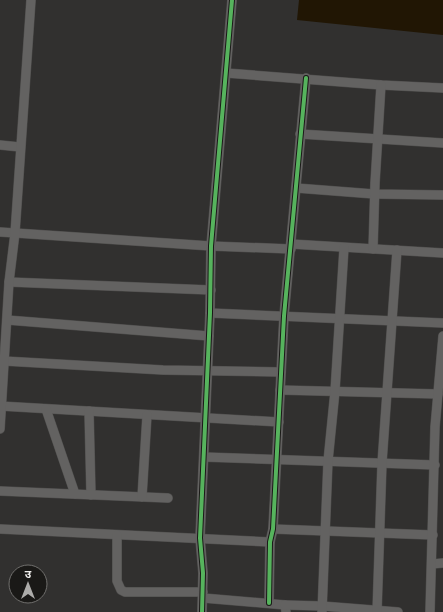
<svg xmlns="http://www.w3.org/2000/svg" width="443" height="612" font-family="'Nunito Sans','Noto Sans Devanagari',sans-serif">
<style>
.water{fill:#211604}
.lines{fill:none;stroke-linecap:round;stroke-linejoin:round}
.street-casing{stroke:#4d4c4b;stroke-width:10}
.street{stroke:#636261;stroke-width:9}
.cycleway-casing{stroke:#1a1917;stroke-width:6}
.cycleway{stroke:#56b35d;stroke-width:4}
</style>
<rect width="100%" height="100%" fill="#31302f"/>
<path class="water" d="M299 0H443V35L297 20Z"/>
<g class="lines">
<g class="street-casing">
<g id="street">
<path d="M226 73 381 85 443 88"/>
<path d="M300 134 443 143"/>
<path d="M0 145 20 147"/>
<path d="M296 188 374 194 443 195"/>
<path d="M0 232 211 246 291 249"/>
<path d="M291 244 443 253"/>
<path d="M373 249 375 183 381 85"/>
<path d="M9 282 211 290"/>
<path d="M210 313 443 323"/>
<path d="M7 320 209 336"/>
<path d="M4 361 163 370 281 372"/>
<path d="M280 390 438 394"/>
<path d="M0 406 279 422"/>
<path d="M46 409 75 494"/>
<path d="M89 411 91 495"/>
<path d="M0 429 9 282 15 233 31 0"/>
<path d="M204 457 435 465"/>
<path d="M0 491 168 498"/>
<path d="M142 497 147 415"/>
<path d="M0 529 270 542"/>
<path d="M273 529 433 535"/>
<path d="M117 535V581L121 590 125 592H203"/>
<path d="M432 564 443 563"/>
<path d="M203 598 285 605 286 612"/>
<path d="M269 603 270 542 273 529 284 316 306 78"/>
<path d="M285 605 322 606 398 612"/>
<path d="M202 612 203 573 200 538 210 313 211 246 232 0"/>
<path d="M322 612 328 461 335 391 344 248"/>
<path d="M377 612 382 463 397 250"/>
<path d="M430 612 435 427 443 336"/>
</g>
</g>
<use href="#street" class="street"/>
<g class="cycleway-casing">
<g id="cycleway">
<path d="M269 603 270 542 273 529 284 316 306 78"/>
<path d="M202 612 203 573 200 538 210 313 211 246 232 0"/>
</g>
</g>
<use href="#cycleway" class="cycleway"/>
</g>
<g transform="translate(28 584)"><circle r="19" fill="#1a1917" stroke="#706f6d"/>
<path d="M0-3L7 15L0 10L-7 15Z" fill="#adacaa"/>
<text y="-6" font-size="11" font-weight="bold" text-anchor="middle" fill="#f0efed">उ</text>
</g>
</svg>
